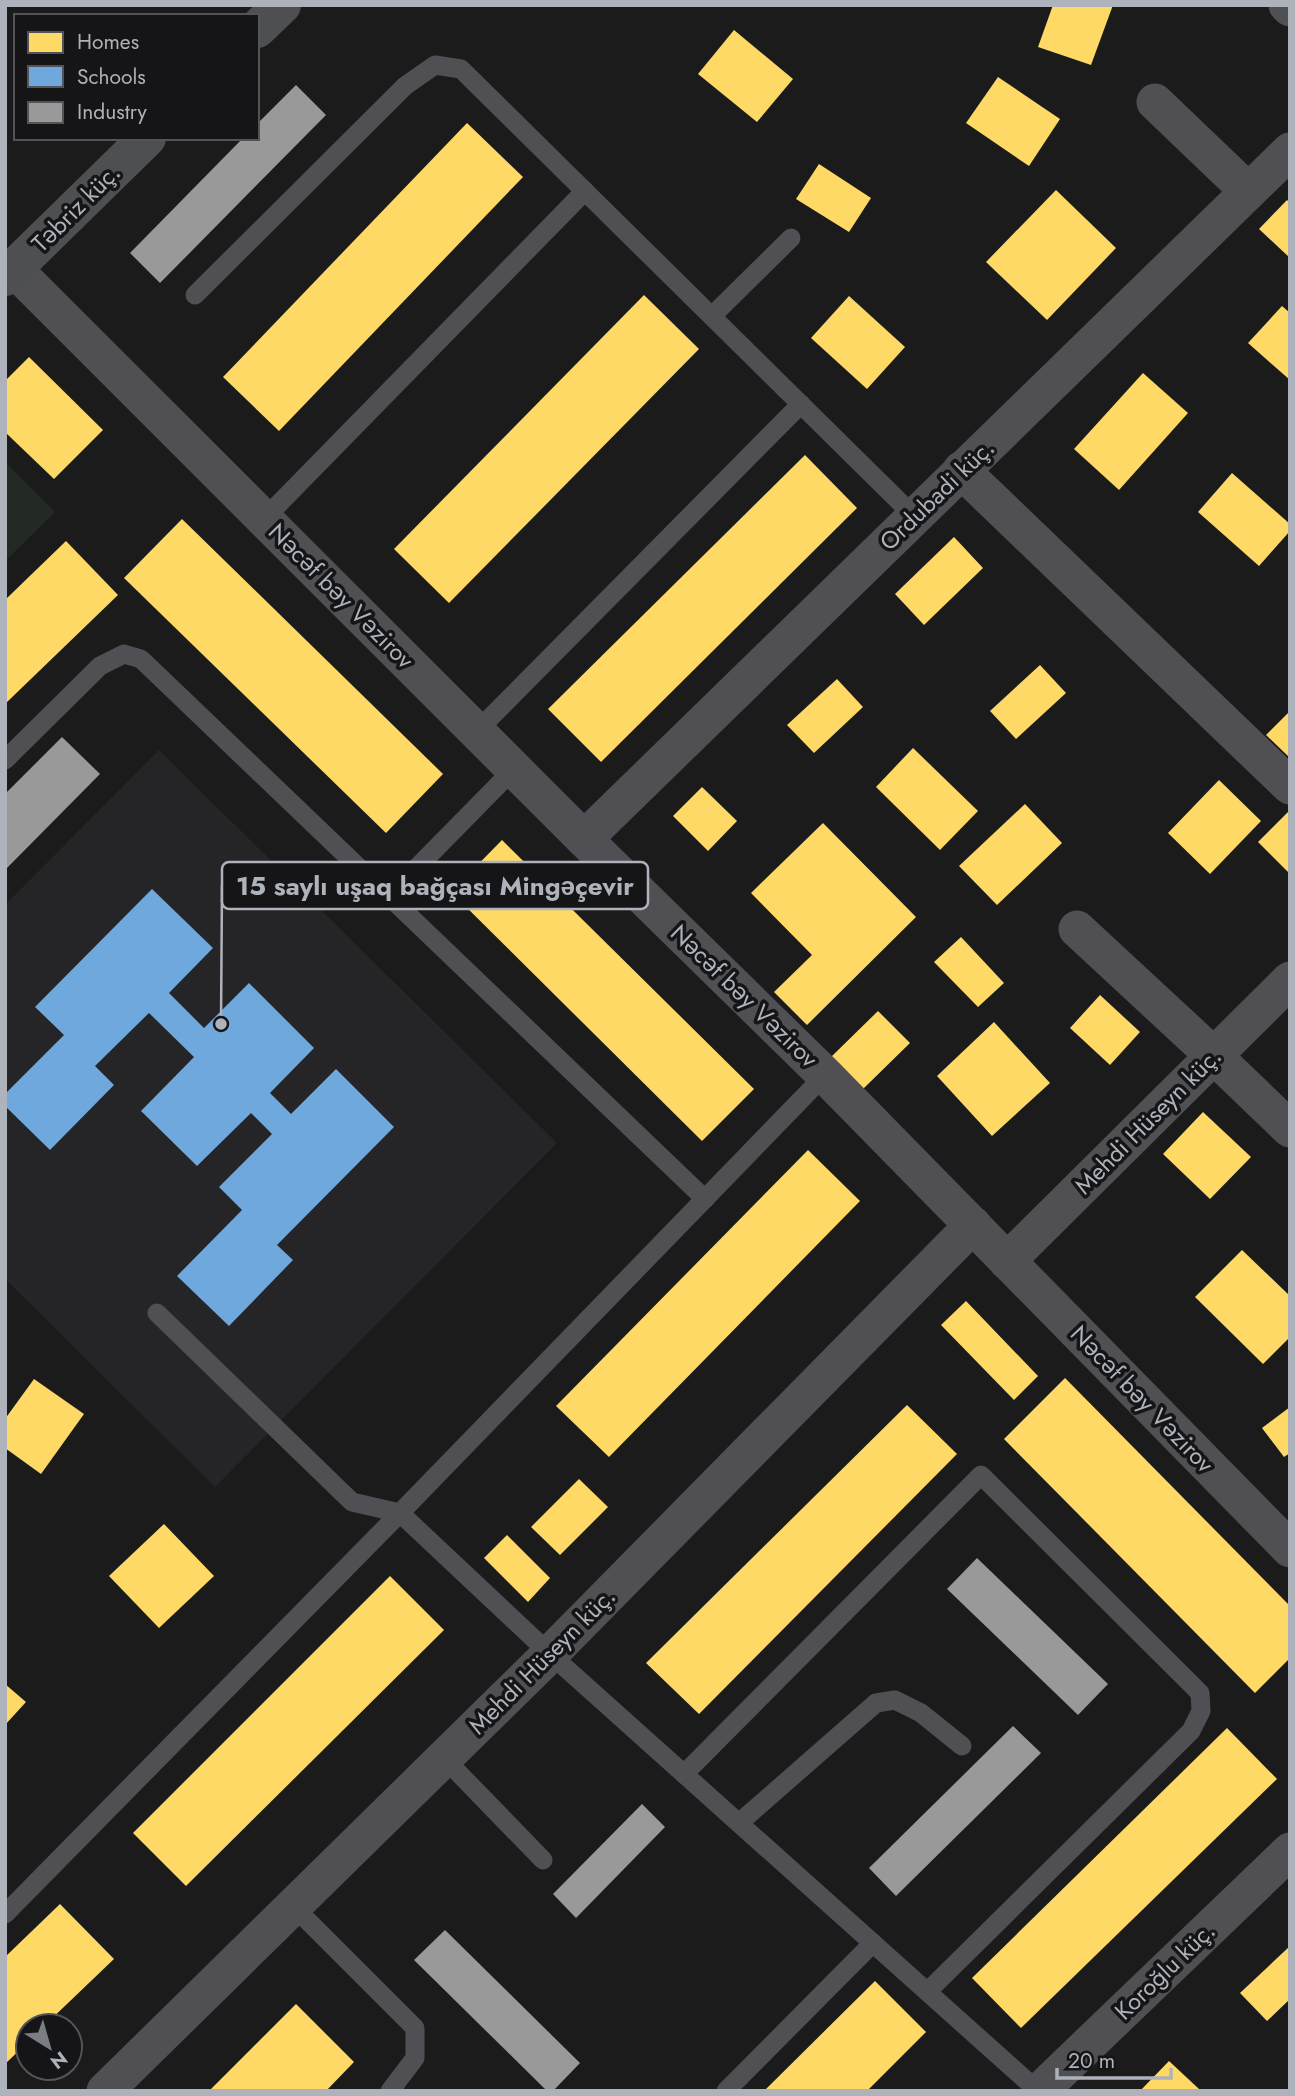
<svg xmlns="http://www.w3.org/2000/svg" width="1295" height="2096" font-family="Jost,sans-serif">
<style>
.built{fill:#252527}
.green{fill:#232a24}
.homes{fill:#ffd966}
.schools{fill:#6fa8dc}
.industry{fill:#999}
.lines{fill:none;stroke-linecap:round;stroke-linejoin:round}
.service{stroke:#505054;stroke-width:19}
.minor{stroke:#505054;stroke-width:37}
.secondary{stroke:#4e4f51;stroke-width:38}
.labels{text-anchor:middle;stroke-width:7;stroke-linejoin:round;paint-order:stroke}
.street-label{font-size:24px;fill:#aeb2ba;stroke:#151517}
.leader{fill:none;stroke:#aeb2ba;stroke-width:2.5}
.callout-dot{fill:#aeb2ba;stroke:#151517;stroke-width:2.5}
.callout{fill:#151517;stroke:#aeb2ba;stroke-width:2.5}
.callout-label{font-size:26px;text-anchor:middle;font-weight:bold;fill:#aeb2ba}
</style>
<rect width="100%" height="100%" fill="#1b1b1b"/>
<path class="built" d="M159 750 557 1143 215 1487 5 1279V905Z"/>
<path class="green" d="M5 462 55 512 5 561Z"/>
<g class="homes">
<path d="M1053 5H1113L1091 65 1038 47Z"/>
<path d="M734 30 793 79 757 122 698 74Z"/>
<path d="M998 77 1060 119 1029 166 966 123Z"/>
<path d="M467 123 523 177 279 431 223 377Z"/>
<path d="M819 164 871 198 849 232 796 199Z"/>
<path d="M1056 190 1116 248 1047 320 986 262Z"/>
<path d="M1287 200 1290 203V258L1259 229Z"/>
<path d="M644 295 699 349 449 603 394 549Z"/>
<path d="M849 296 905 347 867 389 811 338Z"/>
<path d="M1282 306 1290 313V380L1248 343Z"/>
<path d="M29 357 103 430 54 479 5 432V381Z"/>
<path d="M1143 373 1188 413 1119 490 1074 449Z"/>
<path d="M805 455 857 508 601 762 548 709Z"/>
<path d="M1232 473 1290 524V531L1259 566 1198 512Z"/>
<path d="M182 519 443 774 386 833 124 578Z"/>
<path d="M954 537 983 568 924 625 895 594Z"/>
<path d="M66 541 118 595 5 704V600Z"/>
<path d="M1040 665 1066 693 1016 739 990 711Z"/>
<path d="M837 679 863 707 814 753 787 725Z"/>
<path d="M1290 711V758L1266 735Z"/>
<path d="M913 748 978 811 940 850 876 787Z"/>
<path d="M1219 780 1261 821 1210 874 1168 833Z"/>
<path d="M702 787 737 821 708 851 673 816Z"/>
<path d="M1025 804 1062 843 997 905 959 866Z"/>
<path d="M1290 810V874L1258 842Z"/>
<path d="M823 823 916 917 807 1025 774 992 812 955 751 893Z"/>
<path d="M502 840 754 1089 702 1141 451 892Z"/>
<path d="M961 937 1004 983 978 1007 934 962Z"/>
<path d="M1100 995 1140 1032 1110 1065 1070 1028Z"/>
<path d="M878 1011 910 1043 863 1089 831 1057Z"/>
<path d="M994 1022 1050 1083 992 1136 937 1076Z"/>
<path d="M1203 1112 1251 1157 1210 1199 1163 1154Z"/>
<path d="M808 1150 860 1201 609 1457 556 1406Z"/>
<path d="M1242 1250 1290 1296V1337L1263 1364 1195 1297Z"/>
<path d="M966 1301 1038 1376 1014 1400 941 1325Z"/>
<path d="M1065 1378 1290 1606V1658L1255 1693 1004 1439Z"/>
<path d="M34 1379 84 1414 41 1474 5 1448V1419Z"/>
<path d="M907 1405 957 1454 699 1714 646 1663Z"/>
<path d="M1290 1407V1453L1284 1457 1262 1428Z"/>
<path d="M579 1479 608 1507 560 1555 531 1527Z"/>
<path d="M164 1524 214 1576 159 1628 109 1576Z"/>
<path d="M507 1535 550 1578 528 1602 484 1558Z"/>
<path d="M390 1576 444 1630 186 1886 133 1833Z"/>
<path d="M5 1684 26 1702 5 1725Z"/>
<path d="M1227 1728 1277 1779 1021 2028 972 1978Z"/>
<path d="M60 1904 114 1959 44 2026H28V2042L5 2064V1957Z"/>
<path d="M1290 1946V1999L1267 2021 1240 1993Z"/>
<path d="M875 1981 926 2032 867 2091H764Z"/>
<path d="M296 2004 354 2062 326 2091H209Z"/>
<path d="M1169 2061 1199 2089 1197 2091H1140Z"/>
</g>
<path class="schools" d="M152 889 213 948 169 993 204 1028 249 983 314 1048 270 1093 291 1114 336 1069 394 1127 277 1245 293 1260 229 1326 177 1276 242 1210 219 1187 272 1134 251 1113 197 1166 141 1111 194 1057 149 1013 95 1066 114 1085 50 1150 5 1106V1094L64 1035 35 1007Z"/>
<g class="industry">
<path d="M296 85 326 115 160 283 130 253 243 138H257V124Z"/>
<path d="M62 737 100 774 5 870V794Z"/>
<path d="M977 1558 1108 1684 1078 1715 947 1589Z"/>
<path d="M1013 1726 1041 1753 896 1896 869 1868Z"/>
<path d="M642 1804 665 1827 576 1918 553 1894Z"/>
<path d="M445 1930 580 2063 553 2091H547L414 1960Z"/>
</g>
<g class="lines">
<g class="service">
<path d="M195 295 405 86 435 65 461 69 915 517"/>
<path d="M712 316 791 238"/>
<path d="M264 519 585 191"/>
<path d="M476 732 801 404"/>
<path d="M5 760 100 666 124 654 141 659 705 1199"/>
<path d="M389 896 514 769"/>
<path d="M157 1313 352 1502 400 1513 550 1654 1038 2091"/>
<path d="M445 1759 543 1860"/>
<path d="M684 1774 981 1475 1200 1693 1201 1711 1191 1731 928 1991"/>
<path d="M739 1823 876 1703 895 1700 921 1713 962 1746"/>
<path d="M294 1907 415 2028V2058L390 2091"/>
<path d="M5 1914 400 1513 825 1075"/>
<path d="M726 2091 873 1943"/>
</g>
<g class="minor">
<path d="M1287 5 1290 8"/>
<path d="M1155 102 1248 191"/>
<path d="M14 269 584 839 825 1075 1290 1549"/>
<path d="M961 470 1290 786"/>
<path d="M584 839 1290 151"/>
<path d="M1077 929 1214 1056 1290 1129"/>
<path d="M1007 1261 1290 980"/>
<path d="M105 2091 550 1654 973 1225"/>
<path d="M1040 2091 1290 1851"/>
</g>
<g class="secondary">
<path d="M257 29 282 5"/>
<path d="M5 277 147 138"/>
</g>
</g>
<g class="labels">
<g class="street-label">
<text transform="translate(76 208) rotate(-45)" y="8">Təbriz küç.</text>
<text transform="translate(937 495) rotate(-44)" y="8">Ordubadi küç.</text>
<text transform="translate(341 596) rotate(45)" y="8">Nəcəf bəy Vəzirov</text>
<text transform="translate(744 996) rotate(44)" y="8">Nəcəf bəy Vəzirov</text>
<text transform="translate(1148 1121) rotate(-45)" y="8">Mehdi Hüseyn küç.</text>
<text transform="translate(1142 1399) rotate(46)" y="8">Nəcəf bəy Vəzirov</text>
<text transform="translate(542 1661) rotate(-45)" y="8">Mehdi Hüseyn küç.</text>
<text transform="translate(1165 1971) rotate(-44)" y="8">Koroğlu küç.</text>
</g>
</g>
<path class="leader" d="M221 1024L222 885"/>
<circle class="callout-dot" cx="221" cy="1024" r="7"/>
<rect class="callout" x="222" y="862" width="426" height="47" rx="7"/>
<g class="callout-label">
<text x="435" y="895">15 saylı uşaq bağçası Mingəçevir</text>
</g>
<rect width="1295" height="2096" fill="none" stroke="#aeb2ba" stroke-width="14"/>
<rect x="14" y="14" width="245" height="126" fill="#151517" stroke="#525458" stroke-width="2"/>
<rect x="28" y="32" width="35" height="21" fill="#ffd966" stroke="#525458" stroke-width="2"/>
<text x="77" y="49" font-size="21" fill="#aeb2ba">Homes</text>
<rect x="28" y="66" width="35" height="21" fill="#6fa8dc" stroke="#525458" stroke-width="2"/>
<text x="77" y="84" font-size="21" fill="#aeb2ba">Schools</text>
<rect x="28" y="102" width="35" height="21" fill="#999999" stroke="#525458" stroke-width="2"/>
<text x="77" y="119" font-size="21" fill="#aeb2ba">Industry</text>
<g transform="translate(49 2047) rotate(143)"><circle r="33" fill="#151517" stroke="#525458" stroke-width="2"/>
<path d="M0-5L12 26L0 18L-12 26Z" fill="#7b7d82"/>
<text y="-10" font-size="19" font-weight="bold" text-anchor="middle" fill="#aeb2ba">N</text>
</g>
<path d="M1057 2068v10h114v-10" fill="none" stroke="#aeb2ba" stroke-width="3.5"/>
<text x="1068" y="2068" font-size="21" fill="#aeb2ba" stroke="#151517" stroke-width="5" paint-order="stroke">20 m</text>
</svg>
